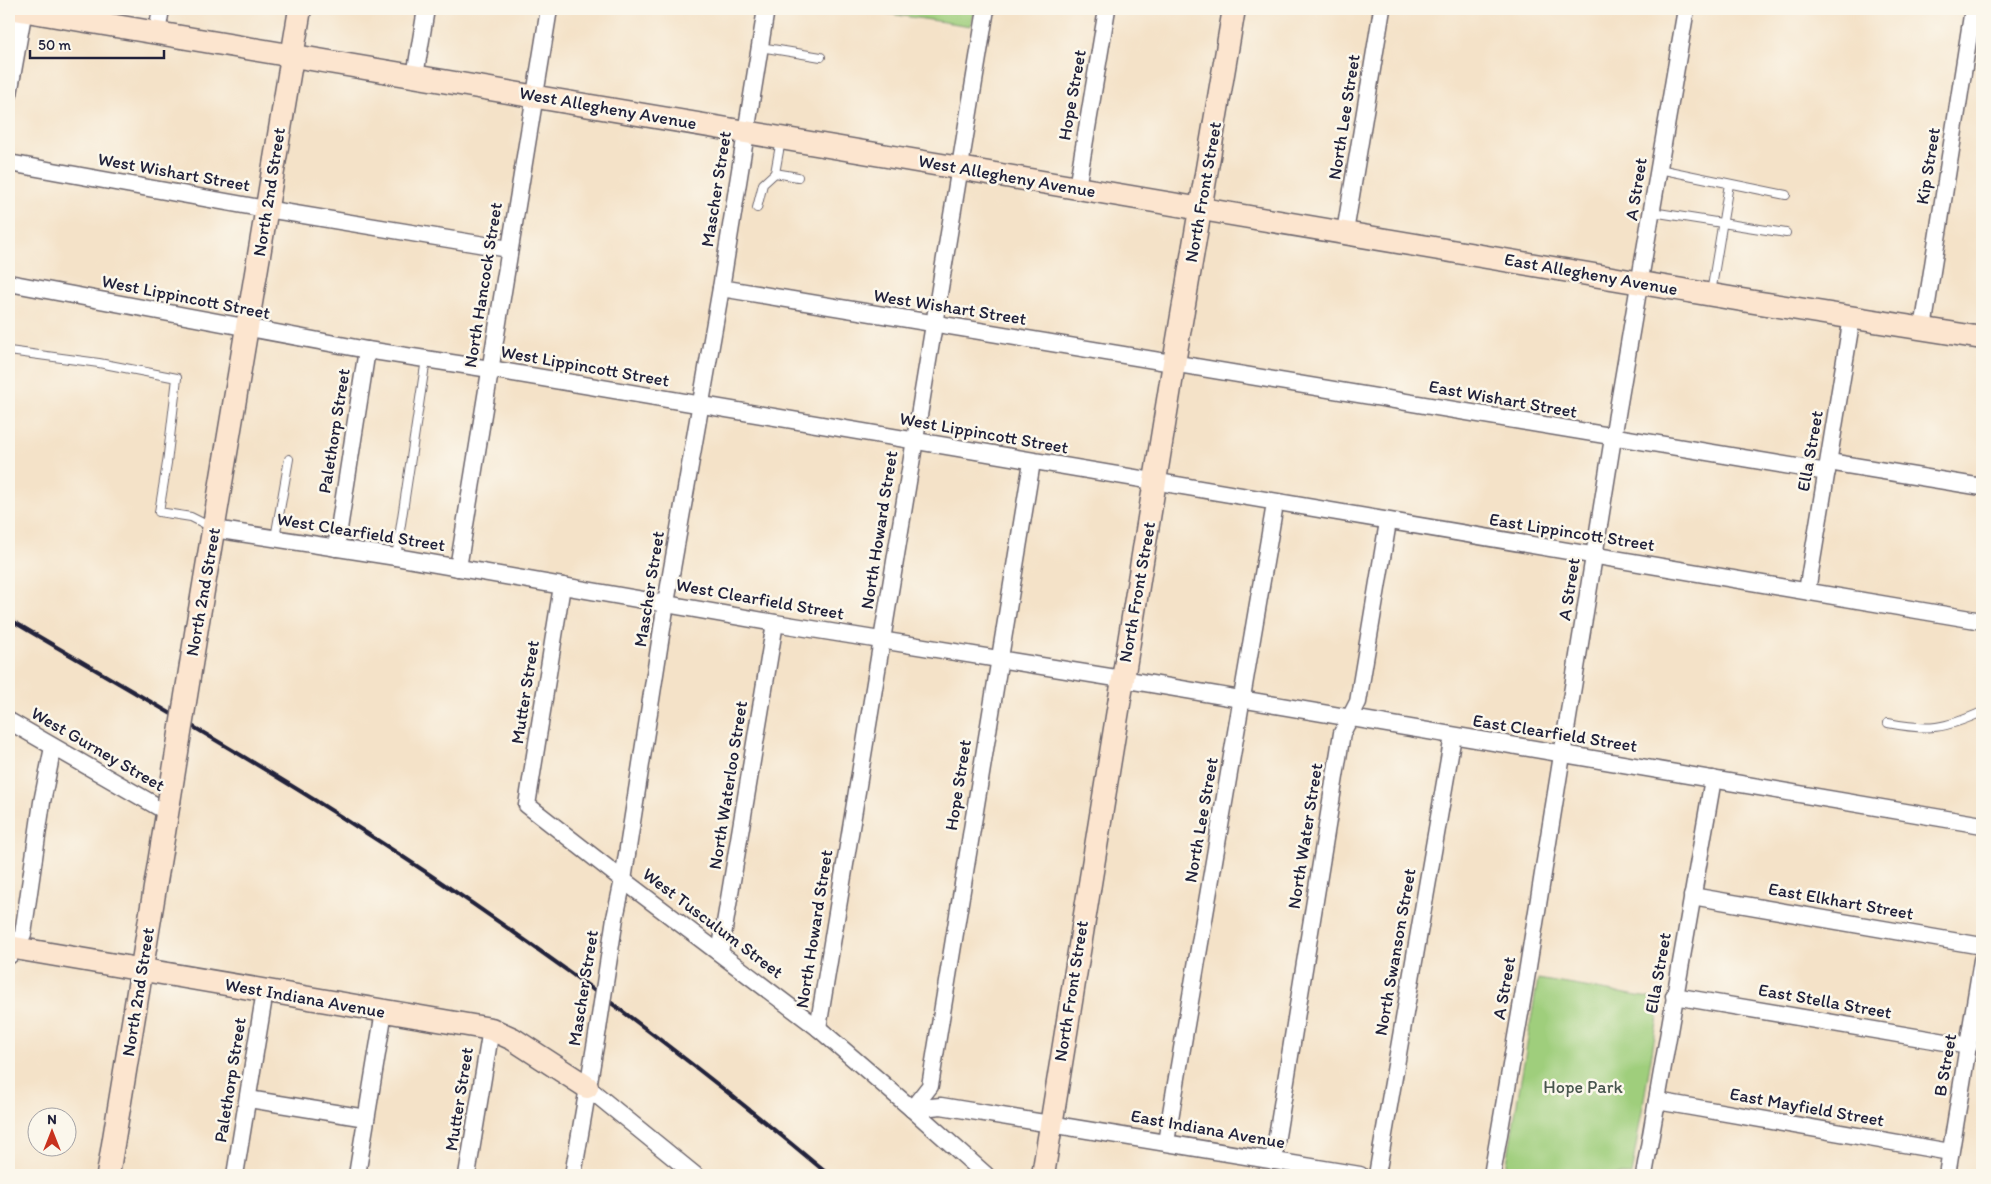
<svg xmlns="http://www.w3.org/2000/svg" width="1991" height="1184" font-family="Itim,sans-serif">
<style>
.green{fill:#9fce7c;stroke:#60785c}
.lines{fill:none;stroke-linecap:round;stroke-linejoin:round}
.lane-casing{stroke:#6c656c;stroke-width:10}
.street-casing{stroke:#6c656c;stroke-width:19}
.secondary-casing{stroke:#6c656c;stroke-width:25}
.lane{stroke:#fff;stroke-width:8}
.street{stroke:#fff;stroke-width:16}
.secondary{stroke:#fce5cf;stroke-width:22}
.rail{stroke:#22223b;stroke-width:4}
.street-bridge-casing{stroke:#6c656c;stroke-width:19;stroke-linecap:butt}
.secondary-bridge-casing{stroke:#6c656c;stroke-width:25;stroke-linecap:butt}
.street-bridge{stroke:#fff;stroke-width:16}
.secondary-bridge{stroke:#fce5cf;stroke-width:22}
.labels{text-anchor:middle;stroke-width:5;stroke-linejoin:round;paint-order:stroke}
.street-label{font-size:18px;fill:#22223b;stroke:#fbf7ec}
.park-label{font-size:18px;fill:#48564e;stroke:#fbf7ec}
</style>
<rect width="100%" height="100%" fill="#fbf7ec"/>
<filter id="ink" filterUnits="userSpaceOnUse"><feTurbulence type="fractalNoise" baseFrequency=".02" numOctaves="2"/><feDisplacementMap in="SourceGraphic" scale="10" xChannelSelector="R" yChannelSelector="G"/><feConvolveMatrix kernelMatrix="1 2 1 2 8 2 1 2 1" color-interpolation-filters="sRGB"/></filter>
<filter id="wash" filterUnits="userSpaceOnUse"><feTurbulence type="fractalNoise" baseFrequency=".0096" numOctaves="4" result="noise"/><feDisplacementMap in="SourceGraphic" scale="20" xChannelSelector="R" yChannelSelector="G"/><feGaussianBlur stdDeviation="1.12" result="paint"/><feColorMatrix in="noise" values="0 0 0 0 0 0 0 0 0 0 0 0 0 0 0 0 0 1.4 0 .05"/><feComposite in="paint" operator="in"/></filter>
<g filter="url(#wash)">
<rect width="100%" height="100%" fill="#f4e2c8"/>
<g class="green">
<path d="M856 9H974L971 26Z"/>
<path d="M1538 979 1661 1000 1631 1175 1505 1174Z"/>
</g>
</g>
<g filter="url(#ink)">
<g class="lines">
<g class="lane-casing">
<g id="lane">
<path d="M760 47 821 57"/>
<path d="M1659 169 1786 195"/>
<path d="M775 173 798 177"/>
<path d="M757 208 763 184 775 173 781 140"/>
<path d="M1652 212 1786 233"/>
<path d="M1711 293 1729 184"/>
<path d="M9 351 99 363 177 378 167 463 159 512 191 517 211 527"/>
<path d="M275 538 289 459"/>
<path d="M396 557 426 359"/>
<path d="M1888 723C1929 731 1944 729 1982 712"/>
</g>
</g>
<g class="street-casing">
<g id="street">
<path d="M157 33 161 9"/>
<path d="M415 76 426 9"/>
<path d="M9 94 24 9"/>
<path d="M9 163 266 209 509 249"/>
<path d="M1077 188 1107 9"/>
<path d="M1345 232 1382 9"/>
<path d="M9 283 367 350 490 369C987 457 1485 537 1982 621"/>
<path d="M721 288 1827 472"/>
<path d="M1923 329 1973 9"/>
<path d="M1829 462 1982 487"/>
<path d="M214 529 396 557 775 623 1122 679 1982 825"/>
<path d="M336 548 367 350"/>
<path d="M458 568 549 9"/>
<path d="M562 586 527 805 623 880 818 1028 912 1109 986 1175"/>
<path d="M1807 591 1852 317"/>
<path d="M9 721 167 812"/>
<path d="M1692 896 1982 946"/>
<path d="M615 918 623 880 666 603 721 288 766 9"/>
<path d="M720 953 775 623"/>
<path d="M10 955 16 948 23 934 42 802 53 747"/>
<path d="M1674 996 1969 1046"/>
<path d="M818 1028 986 9"/>
<path d="M587 1087 695 1175"/>
<path d="M248 1099 366 1118"/>
<path d="M1657 1101 1950 1152"/>
<path d="M912 1109 930 1086 1032 462"/>
<path d="M912 1109 941 1106 1360 1175"/>
<path d="M1166 1142 1275 504"/>
<path d="M1273 1161 1342 733 1358 702 1388 522"/>
<path d="M235 1175 265 991"/>
<path d="M357 1175 384 1011"/>
<path d="M467 1175 491 1029"/>
<path d="M573 1175 598 1029"/>
<path d="M1377 1175 1453 736"/>
<path d="M1492 1175 1527 973 1613 438 1686 9"/>
<path d="M1644 1175 1713 779"/>
<path d="M1947 1175 1982 960"/>
</g>
</g>
<g class="secondary-casing">
<g id="secondary">
<path d="M15 9 1748 301 1982 338"/>
<path d="M197 627 300 9"/>
<path d="M9 947 491 1029 513 1039 587 1087"/>
<path d="M108 1175 169 802"/>
<path d="M1043 1175 1174 363 1234 9"/>
</g>
</g>
<use href="#lane" class="lane"/>
<use href="#street" class="street"/>
<use href="#secondary" class="secondary"/>
<path class="rail" d="M9 619C120 685 234 748 343 818 513 926 675 1046 829 1175"/>
<g class="street-bridge-casing">
<path id="street-bridge" d="M598 1029 615 918"/>
</g>
<g class="secondary-bridge-casing">
<path id="secondary-bridge" d="M169 802 197 627"/>
</g>
<use href="#street-bridge" class="street-bridge"/>
<use href="#secondary-bridge" class="secondary-bridge"/>
</g>
</g>
<g class="labels">
<g class="street-label">
<text transform="translate(1072 95) rotate(-80)" y="6">Hope Street</text>
<text transform="translate(608 108) rotate(10)" y="6">West Allegheny Avenue</text>
<text transform="translate(1344 117) rotate(-81)" y="6">North Lee Street</text>
<text transform="translate(1928 166) rotate(-81)" y="6">Kip Street</text>
<text transform="translate(174 172) rotate(10)" y="6">West Wishart Street</text>
<text transform="translate(1007 176) rotate(10)" y="6">West Allegheny Avenue</text>
<text transform="translate(716 189) rotate(-81)" y="6">Mascher Street</text>
<text transform="translate(1636 189) rotate(-81)" y="6">A Street</text>
<text transform="translate(269 192) rotate(-81)" y="6">North 2nd Street</text>
<text transform="translate(1203 192) rotate(-80)" y="6">North Front Street</text>
<text transform="translate(1591 274) rotate(10)" y="6">East Allegheny Avenue</text>
<text transform="translate(483 285) rotate(-81)" y="6">North Hancock Street</text>
<text transform="translate(186 297) rotate(11)" y="6">West Lippincott Street</text>
<text transform="translate(950 307) rotate(9)" y="6">West Wishart Street</text>
<text transform="translate(585 366) rotate(10)" y="6">West Lippincott Street</text>
<text transform="translate(1503 399) rotate(10)" y="6">East Wishart Street</text>
<text transform="translate(334 431) rotate(-81)" y="6">Palethorp Street</text>
<text transform="translate(984 433) rotate(10)" y="6">West Lippincott Street</text>
<text transform="translate(1810 451) rotate(-80)" y="6">Ella Street</text>
<text transform="translate(879 530) rotate(-81)" y="6">North Howard Street</text>
<text transform="translate(361 532) rotate(9)" y="6">West Clearfield Street</text>
<text transform="translate(1572 532) rotate(9)" y="6">East Lippincott Street</text>
<text transform="translate(649 589) rotate(-81)" y="6">Mascher Street</text>
<text transform="translate(1569 589) rotate(-81)" y="6">A Street</text>
<text transform="translate(203 592) rotate(-80)" y="6">North 2nd Street</text>
<text transform="translate(1137 592) rotate(-80)" y="6">North Front Street</text>
<text transform="translate(760 599) rotate(10)" y="6">West Clearfield Street</text>
<text transform="translate(525 692) rotate(-81)" y="6">Mutter Street</text>
<text transform="translate(1555 733) rotate(9)" y="6">East Clearfield Street</text>
<text transform="translate(98 749) rotate(30)" y="6">West Gurney Street</text>
<text transform="translate(728 785) rotate(-81)" y="6">North Waterloo Street</text>
<text transform="translate(958 785) rotate(-81)" y="6">Hope Street</text>
<text transform="translate(1201 820) rotate(-80)" y="6">North Lee Street</text>
<text transform="translate(1305 836) rotate(-81)" y="6">North Water Street</text>
<text transform="translate(1841 901) rotate(10)" y="6">East Elkhart Street</text>
<text transform="translate(713 923) rotate(37)" y="6">West Tusculum Street</text>
<text transform="translate(814 929) rotate(-81)" y="6">North Howard Street</text>
<text transform="translate(1395 952) rotate(-80)" y="6">North Swanson Street</text>
<text transform="translate(1658 973) rotate(-80)" y="6">Ella Street</text>
<text transform="translate(583 988) rotate(-81)" y="6">Mascher Street</text>
<text transform="translate(1504 988) rotate(-80)" y="6">A Street</text>
<text transform="translate(1071 991) rotate(-81)" y="6">North Front Street</text>
<text transform="translate(138 992) rotate(-81)" y="6">North 2nd Street</text>
<text transform="translate(305 998) rotate(10)" y="6">West Indiana Avenue</text>
<text transform="translate(1825 1001) rotate(10)" y="6">East Stella Street</text>
<text transform="translate(1945 1065) rotate(-80)" y="6">B Street</text>
<text transform="translate(230 1080) rotate(-81)" y="6">Palethorp Street</text>
<text transform="translate(459 1099) rotate(-81)" y="6">Mutter Street</text>
<text transform="translate(1807 1107) rotate(10)" y="6">East Mayfield Street</text>
<text transform="translate(1208 1129) rotate(10)" y="6">East Indiana Avenue</text>
</g>
<g class="park-label">
<text x="1583" y="1093">Hope Park</text>
</g>
</g>
<rect width="1991" height="1184" fill="none" stroke="#fbf7ec" stroke-width="30"/>
<g transform="translate(52 1132)"><circle r="24" fill="#fbf7ec" stroke="#a4a2a5"/>
<path d="M0-4L9 19L0 12L-9 19Z" fill="#c8321e"/>
<text y="-8" font-size="14" font-weight="bold" text-anchor="middle" fill="#22223b">N</text>
</g>
<path d="M30 50v8h134v-8" fill="none" stroke="#22223b" stroke-width="2.5"/>
<text x="38" y="50" font-size="15" fill="#22223b" stroke="#fbf7ec" stroke-width="4" paint-order="stroke">50 m</text>
</svg>
